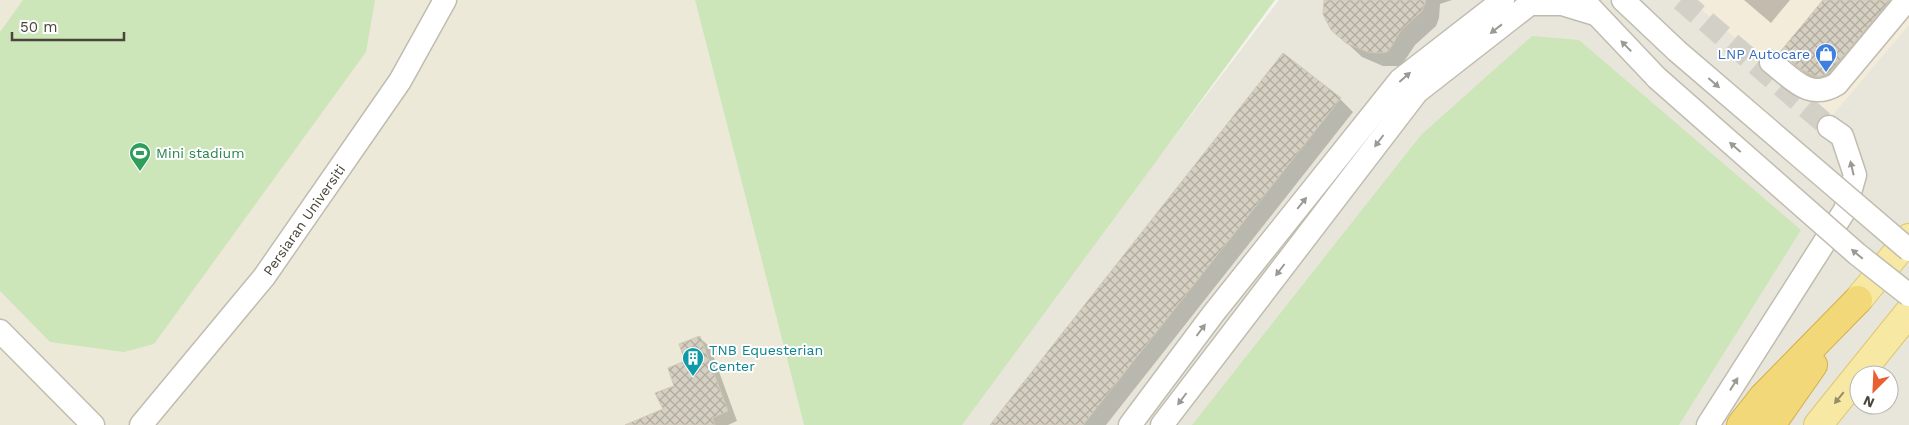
<svg xmlns="http://www.w3.org/2000/svg" width="1909" height="425" font-family="'Work Sans',sans-serif">
<style>
.residential{fill:#e8e6db;fill-rule:evenodd}
.commercial{fill:#f4ecda}
.education{fill:#ede9d8}
.grass{fill:#cce5b9}
.shadow{fill:#0003}
.building{fill:url(#building-cross-hatch);stroke:#d0c9b6}
.lines{fill:none;stroke-linecap:round;stroke-linejoin:round}
.minor-tunnel{stroke:#d3d0c8;stroke-width:22;stroke-dasharray:22 11;stroke-linecap:butt}
.minor-casing{stroke:#c0bcaf;stroke-width:25}
.major-casing{stroke:#dcc874;stroke-width:30}
.highway-casing{stroke:#d2af49;stroke-width:30}
.minor{stroke:#fff;stroke-width:22}
.major{stroke:#f7e8a3;stroke-width:28}
.highway{stroke:#f3d879;stroke-width:28}
.minor-bridge-casing{stroke:#c0bcaf;stroke-width:25;stroke-linecap:butt}
.minor-bridge{stroke:#fff;stroke-width:22}
.oneway{fill:#9b9993}
.oneway2{fill:#978e69}
.labels{text-anchor:middle;stroke-width:4;stroke-linejoin:round;paint-order:stroke}
.shop-label{font-size:14px;fill:#366cbe;stroke:#fff;text-anchor:end}
.leisure-label{font-size:14px;fill:#27864d;stroke:#fff;text-anchor:start}
.street-label{font-size:14px;fill:#49453a;stroke:#fff}
.culture-label{font-size:14px;fill:#0d838f;stroke:#fff;text-anchor:start}
</style>
<defs>
<pattern id="building-cross-hatch" width="8" height="8" patternUnits="userSpaceOnUse" patternTransform="scale(1.25)"><rect width="8" height="8" fill="#d6d0c2"/><path d="M0 0l8 8M0 8l8-8" fill="none" stroke="#b0ab9f"/></pattern>
</defs>
<rect width="100%" height="100%" fill="#f5f3ec"/>
<path class="residential" d="M1279 0H1909V425H954ZM1859 375H1889V405H1859Z"/>
<path class="commercial" d="M1690 0H1909V25L1831 117Z"/>
<path class="education" d="M0 0H695L804 425H0Z"/>
<g class="grass">
<path d="M23 0H375L366 52 154 344 124 352 50 342 0 291V32Z"/>
<path d="M695 0H1275L962 425H804Z"/>
<path d="M1532 36 1579 40 1801 230 1679 425H1192L1421 135Z"/>
</g>
<g class="shadow">
<path d="M1325 0H1452L1440 4 1439 18 1436 26 1415 45 1401 66H1383L1362 57 1332 29Z"/>
<path d="M1744 0H1790L1771 23Z"/>
<path d="M1826 0H1909L1822 86 1794 65 1782 52Z"/>
<path d="M1340 99 1353 112 1106 425H991Z"/>
<path d="M700 338 710 347 737 421 728 425H649L664 410 686 362Z"/>
</g>
<g class="building">
<path d="M1324 0H1426L1422 11 1401 30 1391 47 1387 52 1377 53 1368 52 1346 43 1331 30 1323 14Z"/>
<path d="M1823 0H1890L1829 73 1818 77 1802 70 1780 52Z"/>
<path d="M1283 53 1341 98 1083 425H990Z"/>
<path d="M700 336 728 411 712 418 715 425H625L663 409 655 393 674 386 668 368 685 361 679 344Z"/>
</g>
<g class="lines">
<path class="minor-tunnel" d="M1681 0 1829 127"/>
<g class="minor-casing">
<g id="minor">
<path d="M1583 0 1657 78"/>
<path d="M1623 0 1677 51"/>
<path d="M1529 4H1562L1595 14"/>
<path d="M1771 62C1793 79 1809 101 1837 84L1907 0"/>
<path d="M0 331 93 425"/>
<path d="M141 425 264 277 400 81 445 0"/>
<path d="M1130 425 1213 314 1400 80 1503 0"/>
<path d="M1162 425 1417 92 1535 0"/>
<path d="M1708 425 1845 210 1855 175 1842 136 1829 127"/>
</g>
</g>
<g class="major-casing">
<g id="major">
<path d="M1858 300 1909 238"/>
<path d="M1818 425 1909 312"/>
</g>
</g>
<g class="highway-casing">
<g id="highway">
<path d="M1741 425 1763 397 1858 300"/>
<path d="M1771 425 1813 365"/>
</g>
</g>
<use href="#minor" class="minor"/>
<use href="#major" class="major"/>
<use href="#highway" class="highway"/>
<g class="minor-bridge-casing">
<g id="minor-bridge">
<path d="M1677 51 1909 250"/>
<path d="M1657 78 1857 254 1909 295"/>
</g>
</g>
<use href="#minor-bridge" class="minor-bridge"/>
</g>
<defs><path id="oneway-solid" d="M-6-.8H1V-3.2L6.5 0L1 3.2V.8H-6Z" transform="scale(1.25)"/></defs>
<g class="oneway">
<use href="#oneway-solid" transform="translate(1496 29) rotate(142)"/>
<use href="#oneway-solid" transform="translate(1626 46) rotate(-134)"/>
<use href="#oneway-solid" transform="translate(1405 77) rotate(-41)"/>
<use href="#oneway-solid" transform="translate(1714 83) rotate(41)"/>
<use href="#oneway-solid" transform="translate(1379 141) rotate(127)"/>
<use href="#oneway-solid" transform="translate(1735 147) rotate(-139)"/>
<use href="#oneway-solid" transform="translate(1852 168) rotate(-103)"/>
<use href="#oneway-solid" transform="translate(1302 203) rotate(-51)"/>
<use href="#oneway-solid" transform="translate(1857 254) rotate(-140)"/>
<use href="#oneway-solid" transform="translate(1280 270) rotate(127)"/>
<use href="#oneway-solid" transform="translate(1201 330) rotate(-53)"/>
<use href="#oneway-solid" transform="translate(1734 384) rotate(-58)"/>
<use href="#oneway-solid" transform="translate(1182 399) rotate(127)"/>
</g>
<use class="oneway2" href="#oneway-solid" transform="translate(1839 398) rotate(129)"/>
<defs>
<g id="shop-pin" transform="scale(1.125)"><path d="M0 17L-7.5 6A9.5 9.5 0 1 1 7.5 6Z" fill="#3f7fe0" stroke="#fff"/><path d="M-5-2.5h2.3a2.7 3.5 0 0 1 5.4 0H5L5.5 6h-11ZM-1.5-2.5h3a1.5 2.3 0 0 0-3 0Z" fill="#fff"/></g>
<g id="stadium-pin" transform="scale(1.125)"><path d="M0 17L-7.5 6A9.5 9.5 0 1 1 7.5 6Z" fill="#2e9e5b" stroke="#fff"/><path d="M0-5a6.5 5 0 1 0 0 10a6.5 5 0 1 0 0-10ZM-3.5-1.8h7v3.6h-7Z" fill="#fff"/></g>
<g id="building-pin" transform="scale(1.125)"><path d="M0 17L-7.5 6A9.5 9.5 0 1 1 7.5 6Z" fill="#0f9aa8" stroke="#fff"/><path d="M-4-6H4V6H1V3H-1V6H-4ZM-2.5-4.3h1.7v1.8h-1.7ZM.8-4.3h1.7v1.8H.8ZM-2.5-1h1.7V.8h-1.7ZM.8-1h1.7V.8H.8Z" fill="#fff"/></g>
</defs>
<g fill-rule="evenodd">
<use href="#shop-pin" x="1826" y="54"/>
<use href="#stadium-pin" x="140" y="153"/>
<use href="#building-pin" x="693" y="358"/>
</g>
<g class="labels">
<g class="shop-label">
<text x="1810" y="59">LNP Autocare</text>
</g>
<g class="leisure-label">
<text x="156" y="158">Mini stadium</text>
</g>
<g class="street-label">
<text transform="translate(304 220) rotate(-55)" y="5">Persiaran Universiti</text>
</g>
<g class="culture-label">
<text x="709" y="355">TNB Equesterian<tspan x="709" dy="16">Center</tspan></text>
</g>
</g>
<g transform="translate(1874 390) rotate(204)"><circle r="24" fill="#ffffff" stroke="#b6b5b0"/>
<path d="M0-4L9 19L0 12L-9 19Z" fill="#ea5f2f"/>
<text y="-8" font-size="14" font-weight="bold" text-anchor="middle" fill="#49453a">N</text>
</g>
<path d="M12 32v8h112v-8" fill="none" stroke="#49453a" stroke-width="2.5"/>
<text x="20" y="32" font-size="15" fill="#49453a" stroke="#ffffff" stroke-width="4" paint-order="stroke">50 m</text>
</svg>
